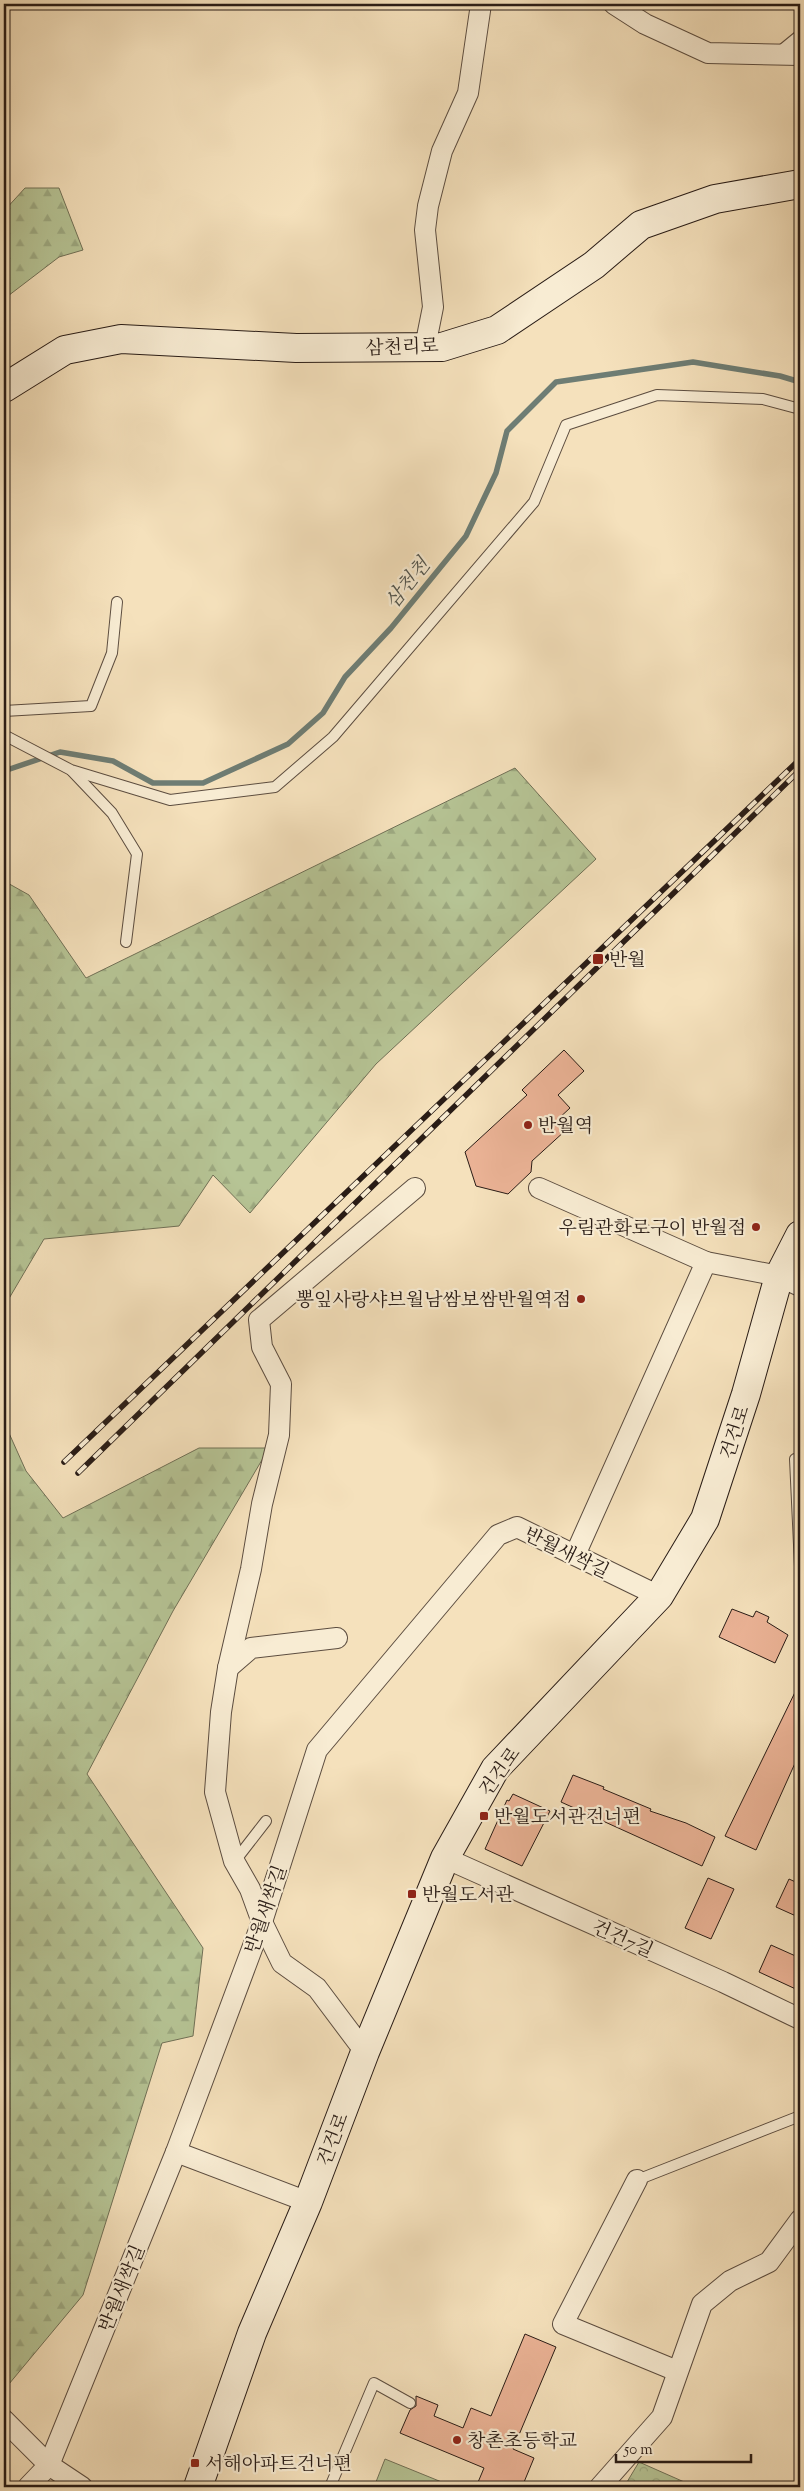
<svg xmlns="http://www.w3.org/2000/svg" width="804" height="2491" font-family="'Sorts Mill Goudy','Noto Serif KR',serif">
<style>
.forest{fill:url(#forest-firs);stroke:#707056}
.park{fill:url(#park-crowns);stroke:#707056}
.pitch{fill:#b6c495;stroke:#707056}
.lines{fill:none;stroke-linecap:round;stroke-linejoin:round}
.stream{stroke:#6e7d74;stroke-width:5.5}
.building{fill:#ebb396;stroke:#291c16}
.lane-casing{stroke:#5c4d40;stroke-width:12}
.street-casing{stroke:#5c4d40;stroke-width:22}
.secondary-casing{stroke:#291c16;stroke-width:30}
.lane{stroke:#f8ecd3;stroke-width:10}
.street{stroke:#f8ecd3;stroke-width:20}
.secondary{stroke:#f8ecd3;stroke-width:28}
.rail-casing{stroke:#291c16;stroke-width:5.5}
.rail{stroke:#f8ecd3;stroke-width:4;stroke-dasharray:11;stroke-linecap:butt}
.poi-dot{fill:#8f2418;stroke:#f8ecd3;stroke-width:2}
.labels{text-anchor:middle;stroke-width:4.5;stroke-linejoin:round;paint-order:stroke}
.street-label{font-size:19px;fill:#291c16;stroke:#f8ecd3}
.poi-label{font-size:19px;fill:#291c16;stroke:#f8ecd3;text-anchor:start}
.water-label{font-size:20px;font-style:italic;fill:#51544d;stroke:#f8ecd3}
</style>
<defs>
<pattern id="forest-firs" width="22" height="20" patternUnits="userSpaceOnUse" patternTransform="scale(1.25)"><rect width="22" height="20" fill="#b6c495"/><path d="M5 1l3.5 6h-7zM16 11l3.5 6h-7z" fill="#9ca880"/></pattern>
<pattern id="park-crowns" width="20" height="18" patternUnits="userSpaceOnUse" patternTransform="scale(1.25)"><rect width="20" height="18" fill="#b6c495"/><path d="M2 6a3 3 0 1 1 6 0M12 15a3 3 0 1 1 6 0" fill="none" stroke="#9ca880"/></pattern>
</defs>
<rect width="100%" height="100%" fill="#f5e1bc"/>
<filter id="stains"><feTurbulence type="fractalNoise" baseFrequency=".004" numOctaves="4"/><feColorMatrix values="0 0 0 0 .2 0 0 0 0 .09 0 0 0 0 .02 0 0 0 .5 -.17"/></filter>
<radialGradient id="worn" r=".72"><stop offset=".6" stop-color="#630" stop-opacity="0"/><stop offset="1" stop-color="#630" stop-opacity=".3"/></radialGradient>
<g class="forest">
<path d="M25 188H59L83 250 59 257 4 299V211Z"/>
<path d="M515 768 596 859 376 1064 250 1213 213 1175 179 1226 44 1239 4 1307V881L29 895 86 978Z"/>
<path d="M4 1422 26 1471 63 1518 199 1448H269L173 1611 87 1774 203 1948 193 2036 162 2043 83 2295 4 2390Z"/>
</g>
<path class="park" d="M639 2462 691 2485 688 2487H624Z"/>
<path class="pitch" d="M385 2459 454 2487H374Z"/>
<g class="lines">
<path class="stream" d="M4 771 60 752 113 761 153 783H203L288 744 323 713 345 677 391 628 466 536 496 473 507 431 556 382 693 362 780 376 800 382"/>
</g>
<g class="building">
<path d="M564 1050 584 1071 558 1095 570 1108 557 1120 566 1130 532 1161 531 1172 508 1194 476 1186 465 1152 527 1095 522 1090Z"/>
<path d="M732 1609 753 1617 756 1611 769 1617 767 1622 788 1635 775 1663 719 1637Z"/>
<path d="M800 1682V1763L796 1761 756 1850 725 1836Z"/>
<path d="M573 1775 604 1787 603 1789 651 1809 650 1811 686 1823 715 1837 702 1866 561 1802Z"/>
<path d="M513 1794 550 1811 522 1866 485 1849 507 1800 509 1801Z"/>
<path d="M708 1878 734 1889 711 1939 685 1928Z"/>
<path d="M789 1879 800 1884V1907L796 1916 776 1907Z"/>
<path d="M771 1945 800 1958V1991L759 1972Z"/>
<path d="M525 2334 556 2347 513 2449 534 2458 522 2487H476L484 2468 400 2433 410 2410 416 2406V2396L438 2405 434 2416 463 2428 471 2408 491 2416Z"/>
</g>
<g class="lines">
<g class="lane-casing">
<g id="lane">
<path d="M778 53 800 35"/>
<path d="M4 711 91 706 112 653 117 602"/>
<path d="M4 735 71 770 170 800 275 787 333 737 534 502 566 425 657 395 763 399 800 409"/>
<path d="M72 771 112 813 137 854 126 942"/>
<path d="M795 1459 800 1566"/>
<path d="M235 1861 266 1821"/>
<path d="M637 2180 800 2116"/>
<path d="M330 2487 374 2383 410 2403"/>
</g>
</g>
<g class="street-casing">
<g id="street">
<path d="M614 4 645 24 708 53 800 55"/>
<path d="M425 347 433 307 425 230 428 206 442 151 468 93 481 4"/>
<path d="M539 1188 706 1262 779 1276 800 1286"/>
<path d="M575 1555 706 1262"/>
<path d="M228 1668 251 1648 337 1638"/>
<path d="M445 1858 723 1982 800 2019"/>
<path d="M365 2052 317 1988 282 1963 262 1922 250 1889 234 1861 215 1792 221 1712 228 1668 251 1569 262 1504 279 1435 281 1384 262 1347 259 1320 415 1188"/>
<path d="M176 2152 308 2202"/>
<path d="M637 2180 563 2324 677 2371"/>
<path d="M4 2420 49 2465 82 2487"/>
<path d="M28 2487 49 2465 176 2152 262 1922 317 1750 498 1535 517 1527 659 1596"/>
<path d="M600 2487 662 2417 702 2304 730 2281 769 2262 800 2220"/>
</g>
</g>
<g class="secondary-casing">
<g id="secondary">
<path d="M4 388 65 350 121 339 296 348 442 347 497 330 594 265 641 225 715 199 800 184"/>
<path d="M198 2487 252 2333 308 2202 365 2052 445 1858 495 1769 659 1596 705 1519 746 1394 779 1276 800 1235"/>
</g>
</g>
<use href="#lane" class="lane"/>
<use href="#street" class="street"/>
<use href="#secondary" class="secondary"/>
<g class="rail-casing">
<g id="rail">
<path d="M64 1462 800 759"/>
<path d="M78 1473 800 770"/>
</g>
</g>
<use href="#rail" class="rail"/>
</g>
<g class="poi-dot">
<rect x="592" y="953" width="12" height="12" rx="2.5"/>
<circle cx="528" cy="1125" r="5"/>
<circle cx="756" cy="1227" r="5"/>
<circle cx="581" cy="1299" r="5"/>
<rect x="479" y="1811" width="10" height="10" rx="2.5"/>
<rect x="407" y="1889" width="10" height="10" rx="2.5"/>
<circle cx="457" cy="2440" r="5"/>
<rect x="190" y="2458" width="10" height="10" rx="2.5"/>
</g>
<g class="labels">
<g class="street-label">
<text transform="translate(402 346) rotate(-2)" y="7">삼천리로</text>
<text transform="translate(734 1432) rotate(-72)" y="7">건건로</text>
<text transform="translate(567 1552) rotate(26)" y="7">반월새싹길</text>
<text transform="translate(499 1771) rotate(-54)" y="7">건건로</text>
<text transform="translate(265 1909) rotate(-71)" y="7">반월새싹길</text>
<text transform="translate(623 1938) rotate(24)" y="7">건건7길</text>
<text transform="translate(332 2139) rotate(-69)" y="7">건건로</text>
<text transform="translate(121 2288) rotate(-68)" y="7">반월새싹길</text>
</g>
<g class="poi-label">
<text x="609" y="966">반월</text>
<text x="538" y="1132">반월역</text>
<text x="746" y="1234" text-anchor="end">우림관화로구이 반월점</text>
<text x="571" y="1306" text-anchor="end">뽕잎사랑샤브월남쌈보쌈반월역점</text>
<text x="494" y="1823">반월도서관건너편</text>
<text x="422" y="1901">반월도서관</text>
<text x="467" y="2447">창촌초등학교</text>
<text x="205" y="2470">서해아파트건너편</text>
</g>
<g class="water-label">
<text transform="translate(407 583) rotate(-51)" y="7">삼천천</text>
</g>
</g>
<rect width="804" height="2491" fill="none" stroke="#f5e1bc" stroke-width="20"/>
<rect x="5" y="5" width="794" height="2481" fill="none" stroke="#291c16" stroke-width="2.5"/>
<rect x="10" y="10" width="784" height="2471" fill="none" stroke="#291c16"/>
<path d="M616 2454v8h135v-8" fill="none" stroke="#291c16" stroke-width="2.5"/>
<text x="624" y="2454" font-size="15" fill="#291c16" stroke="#f8ecd3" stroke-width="4" paint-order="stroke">50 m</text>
<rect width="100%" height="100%" filter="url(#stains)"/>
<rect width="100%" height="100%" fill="url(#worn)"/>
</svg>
